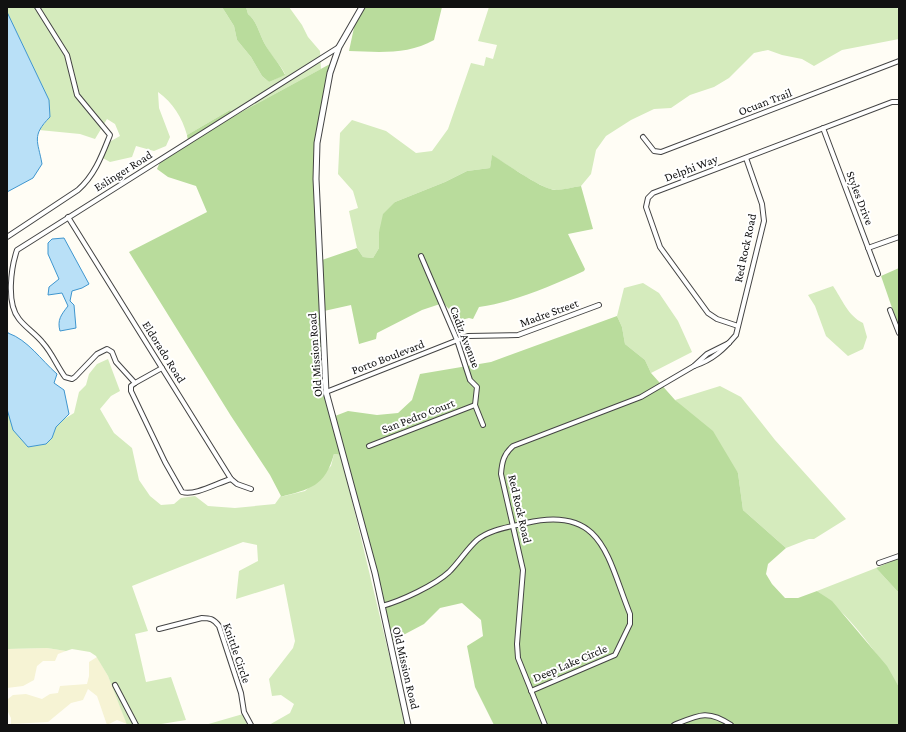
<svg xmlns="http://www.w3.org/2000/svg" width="906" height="732" font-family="'Crimson Pro',serif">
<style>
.farmland{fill:#f6f3d4}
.green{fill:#d5ebbd}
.forest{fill:#b9dc9c}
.water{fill:#b9e0f7;stroke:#3f96cf}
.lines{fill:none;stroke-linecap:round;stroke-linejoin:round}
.minor-casing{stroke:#444;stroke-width:6}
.tertiary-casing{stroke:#444;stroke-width:7}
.minor{stroke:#fff;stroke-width:4}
.tertiary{stroke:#fff;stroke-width:5}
.labels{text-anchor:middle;stroke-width:4;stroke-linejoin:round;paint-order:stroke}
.street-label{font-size:12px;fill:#111;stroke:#fff}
</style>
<rect width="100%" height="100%" fill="#fffdf5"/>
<g class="farmland">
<path d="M47 648 66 651 58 654 55 661H43L37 666 34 680 23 686 7 688V649Z"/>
<path d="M97 657 108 676 127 724 117 720 107 725 97 696 88 689 83 700 71 703 48 722 11 724V718L8 712V699L13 695 26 694 42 699 50 694 58 693 60 686 87 684 89 676V662Z"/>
</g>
<g class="green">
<path d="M7 7H222L234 26 237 40 251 57 262 76 269 82 285 74C280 64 271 56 266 46 259 35 258 22 248 14L246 7H289L302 25 308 37 320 51 321 69 234 116 230 110 187 135C182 117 173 103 158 92L159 108 170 137 166 146 154 151 136 146 132 157 110 162 101 157 102 146 120 136 115 124 107 119 95 139 80 134 39 130 50 117 49 100 7 12Z"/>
<path d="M489 7H897L899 12V39L842 50 814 66 802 59 782 55 768 50 754 53 729 78 714 87 690 95 671 108 654 109 631 120 606 136 596 150 591 174 581 186C573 187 564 190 556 190 541 189 508 164 492 156L490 168 467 171 445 182 395 202 379 232V248L373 258 363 257 357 248 349 211 358 208 353 191 338 174 340 133 352 120 386 131 416 153 432 151 448 129 471 63 484 66 486 57 493 59 497 45 478 41Z"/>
<path d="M643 283 659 293 678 321 692 352 651 373 645 360 625 344 622 327 617 316 624 288Z"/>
<path d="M833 286C842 299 848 316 863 323L867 337 863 349 848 356 826 336 815 306 808 295Z"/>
<path d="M108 359 120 391 111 396 100 409 114 433 132 448 139 480 150 496 161 505 174 504 181 498 195 496 208 506 235 508 275 504 280 497 305 491 331 466 334 454 341 455 406 725H269L290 713 294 704 281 695 272 696 269 679 293 648 295 641 284 584 236 599 239 571 258 561 257 545 243 542 132 586 148 631 135 634 146 682 171 677 186 720 155 725H127L108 676 96 656 90 652 72 649 66 651 47 648 7 649V409L28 447 46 444 52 438 56 427 61 421 74 413 79 392 86 385 89 374 97 364Z"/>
<path d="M720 386 741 397 775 440 846 519 814 539H809L786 548 743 510 738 473 675 400Z"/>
<path d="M876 568 899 593V687C881 658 846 610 817 591Z"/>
<path d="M243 714 247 725H205Z"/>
</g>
<g class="forest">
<path d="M222 7H246L248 14C258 22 259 35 266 46 272 56 280 64 285 75L269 82 262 76 251 57 237 40 234 26Z"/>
<path d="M364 7H442L434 40C408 55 378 52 349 51L355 23Z"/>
<path d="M330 64 315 143 324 392 341 455 334 454C325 487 310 489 280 497L281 496 270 475 231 416 129 252 207 212 196 186 168 177 157 169 163 155 188 141 187 135 230 110 234 116Z"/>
<path d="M492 155C507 164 541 189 555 190 563 190 573 187 581 186L593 229 568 234 585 269 584 271C551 286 515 302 479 307L473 319 469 318 454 322 449 309 443 303 422 310 377 333 376 339 359 344 351 305 324 311 322 260 357 248 363 257 373 258 379 248V232L383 214 395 202 445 182 467 171 490 168Z"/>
<path d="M899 268V328L881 276Z"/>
<path d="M617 316 622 327 625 344 645 360 651 373 675 400 713 431 738 473 743 510 786 548 768 564 766 574 772 584 785 598H798L817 591 832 601 887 666 899 687V725H494L475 687 467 646 483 636 481 620 462 603 440 608 424 624 392 641 335 416 348 411 377 415 398 413 412 400 420 374 491 362Z"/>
<path d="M899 558V593L876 568Z"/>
</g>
<g class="water">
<path d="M7 12 49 100 50 117C31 136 38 141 42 164L33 178 7 192Z"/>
<path d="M64 238 89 284 82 288 72 291 70 301 74 305 76 328 60 331C57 320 61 315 68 306L62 293 48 295 49 287 59 279 48 254V243L52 239Z"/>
<path d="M7 330 8 333C28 340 41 360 57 374L54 383 64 390 69 414 56 427 52 438 46 444 28 447 13 430 7 409Z"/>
</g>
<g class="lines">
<g class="minor-casing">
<g id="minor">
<path d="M823 128 878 274"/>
<path d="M643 137 654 151 661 152 899 61"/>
<path d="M68 217 231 479 237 484 251 489"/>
<path d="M7 237 78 190C95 175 102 155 110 135L77 95 67 55 37 7"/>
<path d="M868 248 899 237"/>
<path d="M421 256 457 340 470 380 477 387 475 405 483 425"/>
<path d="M890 310 899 333"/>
<path d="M738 326 717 319 708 313 660 247 646 207 648 198 653 193 892 102H899"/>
<path d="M694 366C713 360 724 349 736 335L764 221 762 204 746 158"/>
<path d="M162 368 135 383 131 386V391L165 462 182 492C195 496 217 483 231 479"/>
<path d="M135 383 116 362 112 352 107 349 97 354 75 377 72 379 65 377C57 366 52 353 43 343 36 334 26 328 19 319 6 303 11 268 17 250L339 47"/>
<path d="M326 392 468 336 518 335 599 305"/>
<path d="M369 446 475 405"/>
<path d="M879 563 899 556"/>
<path d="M382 606C401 601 435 585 449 572 459 562 467 549 477 540 490 529 510 527 526 523 603 505 607 557 630 614V624L615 655 531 691"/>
<path d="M159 629 202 618C210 618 214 619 219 626L241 693 244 712 251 725"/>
<path d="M115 685 136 725"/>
<path d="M545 725 518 658 517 644 523 570 501 474C502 461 504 454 513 446L641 397 694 366 707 354 729 343"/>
<path d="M674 725C698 715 708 709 731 725"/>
</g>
</g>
<g class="tertiary-casing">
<path id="tertiary" d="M362 7 339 47 330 73 317 143 316 179 326 392 375 573 408 725"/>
</g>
<use href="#minor" class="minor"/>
<use href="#tertiary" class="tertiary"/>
</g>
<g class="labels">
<g class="street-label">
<text transform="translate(765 102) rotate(-21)" y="4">Ocuan Trail</text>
<text transform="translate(691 168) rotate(-21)" y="4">Delphi Way</text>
<text transform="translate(123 171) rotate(-32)" y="4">Eslinger Road</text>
<text transform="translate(860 198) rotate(69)" y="4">Styles Drive</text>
<text transform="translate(745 248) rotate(-78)" y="4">Red Rock Road</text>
<text transform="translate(549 313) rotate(-20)" y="4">Madre Street</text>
<text transform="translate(465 337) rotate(69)" y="4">Cadiz Avenue</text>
<text transform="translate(164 352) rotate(58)" y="4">Eldorado Road</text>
<text transform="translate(315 355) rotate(-94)" y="4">Old Mission Road</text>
<text transform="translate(388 357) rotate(-21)" y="4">Porto Boulevard</text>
<text transform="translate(418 416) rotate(-21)" y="4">San Pedro Court</text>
<text transform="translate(520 509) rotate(77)" y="4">Red Rock Road</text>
<text transform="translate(237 653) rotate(71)" y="4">Knittle Circle</text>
<text transform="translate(570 663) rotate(-23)" y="4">Deep Lake Circle</text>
<text transform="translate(406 668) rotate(77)" y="4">Old Mission Road</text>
</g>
</g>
<rect width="906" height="732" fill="none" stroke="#111111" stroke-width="16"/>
</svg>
